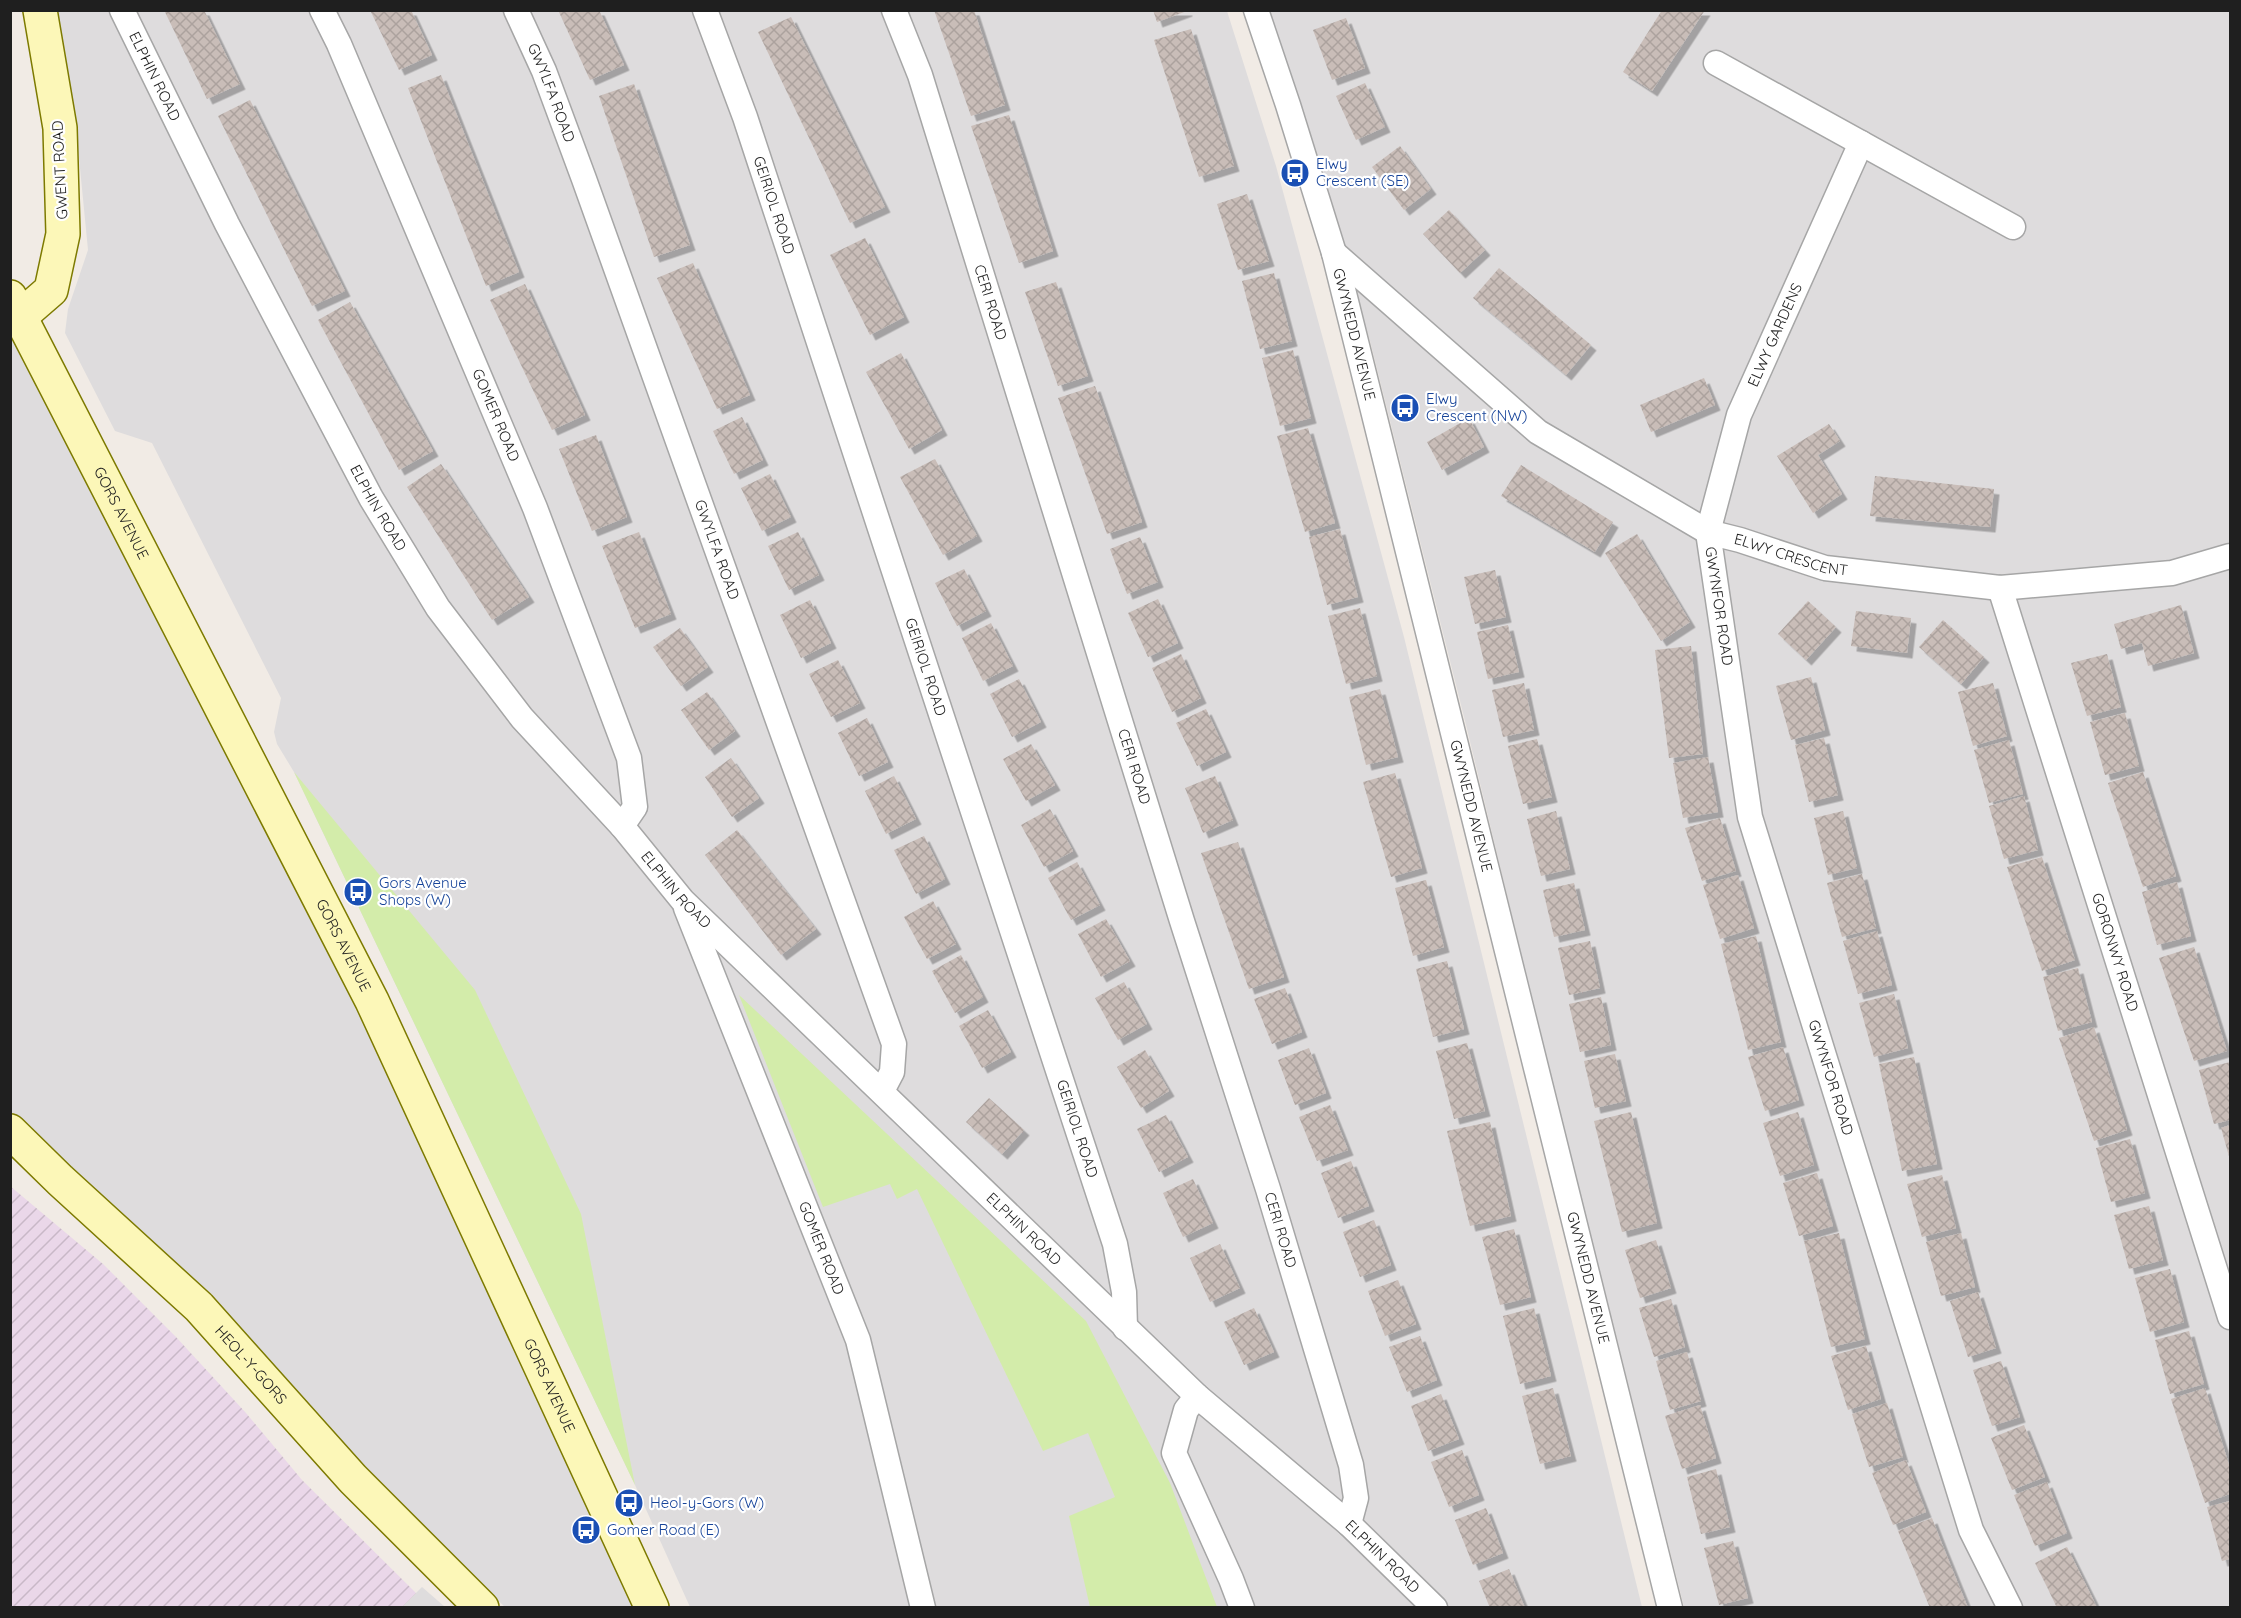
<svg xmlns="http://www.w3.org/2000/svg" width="2241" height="1618" font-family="Quicksand,sans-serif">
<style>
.residential{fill:#dedcdd}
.industrial{fill:url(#industrial-furrows)}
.grass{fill:#d3ecaa}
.building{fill:url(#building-cross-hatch);filter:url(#shadow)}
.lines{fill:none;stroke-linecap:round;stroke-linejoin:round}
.street-casing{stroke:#a6a6a6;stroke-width:27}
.secondary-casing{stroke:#7d7a00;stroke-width:36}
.street{stroke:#fff;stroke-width:24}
.secondary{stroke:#fcf7b8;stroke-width:33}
.labels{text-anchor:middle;stroke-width:4.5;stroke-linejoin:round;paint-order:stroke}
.street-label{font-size:15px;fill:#1f1f1f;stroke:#fff}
.transit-label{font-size:15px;fill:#164399;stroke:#fff;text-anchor:start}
</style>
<defs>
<pattern id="industrial-furrows" width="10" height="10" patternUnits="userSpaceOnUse" patternTransform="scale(1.5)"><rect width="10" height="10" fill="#ead7e9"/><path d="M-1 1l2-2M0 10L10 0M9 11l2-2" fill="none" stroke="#c8b8c7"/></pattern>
<pattern id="building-cross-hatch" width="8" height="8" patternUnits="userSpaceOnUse" patternTransform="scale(1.5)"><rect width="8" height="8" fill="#c9bdb8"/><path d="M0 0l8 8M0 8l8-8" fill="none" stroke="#aca29e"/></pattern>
<filter id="shadow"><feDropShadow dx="5.5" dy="5.5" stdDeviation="0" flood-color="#0004"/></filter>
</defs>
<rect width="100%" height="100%" fill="#f1ebe5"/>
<g class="residential">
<path d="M55 11H1227L1276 166 1404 637 1642 1607H690L635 1485 294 772 277 744 274 732 281 698 152 443 115 431 65 333 68 309 88 250 79 158Z"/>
<path d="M1267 11H2230V1607H1684L1544 1049 1467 729 1370 341Z"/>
<path d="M10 326 313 912 638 1607H505L391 1499 11 1114Z"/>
<path d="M422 1587 445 1607H402Z"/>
</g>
<path class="industrial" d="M10 1186 103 1264 176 1337 246 1413 302 1480 416 1593 402 1607H11Z"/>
<g class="grass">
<path d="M294 772 475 990 581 1214 635 1485Z"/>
<path d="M739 995 1086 1321 1170 1483 1217 1607H1090L1069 1516 1115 1497 1088 1433 1043 1451 917 1189 897 1199 890 1184 823 1207Z"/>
</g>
<g class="building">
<path d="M164 10H204L240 84 207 99Z"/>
<path d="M370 10H411L432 55 399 70Z"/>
<path d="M558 10H599L624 65 590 80Z"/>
<path d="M934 10H974L1005 105 971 116Z"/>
<path d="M1153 10H1187V11L1157 22Z"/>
<path d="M1662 10H1705L1652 91 1623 72Z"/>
<path d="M791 17 885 207 850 223 758 32Z"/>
<path d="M1346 18 1365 68 1332 80 1313 30Z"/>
<path d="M1191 29 1234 166 1199 177 1154 40Z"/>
<path d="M441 75 519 272 486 286 408 88Z"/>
<path d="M1365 83 1385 127 1356 140 1336 96Z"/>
<path d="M634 84 690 245 654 257 599 96Z"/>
<path d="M250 100 345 291 312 306 218 116Z"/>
<path d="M1009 115 1053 251 1019 263 971 126Z"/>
<path d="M1400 146 1431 189 1404 210 1372 167Z"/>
<path d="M1247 194 1269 261 1238 270 1217 204Z"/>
<path d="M1449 210 1485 250 1460 273 1423 234Z"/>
<path d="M865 238 904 317 870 335 830 255Z"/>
<path d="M693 263 750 395 717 409 657 278Z"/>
<path d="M1499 268 1591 345 1566 375 1473 298Z"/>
<path d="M1274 273 1292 341 1260 349 1242 281Z"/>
<path d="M1056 282 1088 376 1058 386 1025 292Z"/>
<path d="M525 284 585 415 552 430 490 300Z"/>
<path d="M350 302 433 451 399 470 318 320Z"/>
<path d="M1293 350 1311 418 1280 426 1262 358Z"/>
<path d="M901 353 942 430 909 449 866 372Z"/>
<path d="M1704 378 1715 405 1651 432 1640 405Z"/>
<path d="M1095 386 1142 522 1107 534 1058 398Z"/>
<path d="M742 417 763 460 734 474 713 431Z"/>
<path d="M1469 418 1484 447 1442 470 1427 442Z"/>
<path d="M1829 424 1840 441 1818 455 1842 494 1813 513 1777 456Z"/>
<path d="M1308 428 1335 523 1305 532 1277 436Z"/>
<path d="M596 435 627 517 592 531 559 449Z"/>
<path d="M935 459 977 536 943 555 900 477Z"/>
<path d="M441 464 529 597 492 620 407 487Z"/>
<path d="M1521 465 1613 522 1595 552 1501 496Z"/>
<path d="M770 474 791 517 762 531 741 488Z"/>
<path d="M1875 476 1994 489 1990 527 1870 516Z"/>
<path d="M1340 529 1358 597 1327 605 1309 537Z"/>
<path d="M639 532 671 614 635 628 602 546Z"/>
<path d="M798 532 819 575 789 590 768 546Z"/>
<path d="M1637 534 1690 622 1661 641 1605 553Z"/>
<path d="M1140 537 1158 582 1127 594 1110 549Z"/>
<path d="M964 569 986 611 957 626 935 583Z"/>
<path d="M1495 570 1506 617 1475 624 1464 577Z"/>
<path d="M1158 599 1178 643 1148 657 1128 613Z"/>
<path d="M810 600 831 643 801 658 780 615Z"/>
<path d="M1808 601 1836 627 1806 660 1778 634Z"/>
<path d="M2181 605 2194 653 2148 666 2142 643 2121 649 2114 624Z"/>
<path d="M1360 608 1377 676 1346 684 1328 616Z"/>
<path d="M1856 611 1911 618 1907 653 1851 646Z"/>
<path d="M1943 620 1984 657 1961 684 1919 647Z"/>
<path d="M991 623 1013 666 983 681 962 638Z"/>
<path d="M1508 625 1519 672 1488 679 1477 632Z"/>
<path d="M680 628 708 667 681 686 653 647Z"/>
<path d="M1691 646 1703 754 1669 758 1655 650Z"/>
<path d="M1181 654 1201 698 1172 712 1152 668Z"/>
<path d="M2107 654 2121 707 2087 716 2071 663Z"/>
<path d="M838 660 860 703 831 717 809 674Z"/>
<path d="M1811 677 1825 730 1791 740 1776 686Z"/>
<path d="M1019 679 1041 722 1012 737 990 694Z"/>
<path d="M1524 683 1534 730 1503 737 1492 690Z"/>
<path d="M1993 683 2007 736 1973 746 1958 692Z"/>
<path d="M1380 689 1398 757 1366 765 1349 697Z"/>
<path d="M707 692 735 731 709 750 681 710Z"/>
<path d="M1206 709 1226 752 1197 766 1176 723Z"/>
<path d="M2125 713 2139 766 2105 775 2090 722Z"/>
<path d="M867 718 888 762 859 776 838 733Z"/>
<path d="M1824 738 1838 795 1809 802 1795 745Z"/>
<path d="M1537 739 1552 797 1523 804 1508 746Z"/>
<path d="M2009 740 2023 794 1989 803 1974 750Z"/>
<path d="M1031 744 1055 785 1026 801 1003 759Z"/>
<path d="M1708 757 1718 812 1683 818 1673 763Z"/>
<path d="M731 758 759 798 732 817 705 777Z"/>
<path d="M2143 772 2176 876 2143 887 2108 783Z"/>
<path d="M1395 773 1422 868 1391 877 1363 782Z"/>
<path d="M894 776 916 819 886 834 865 791Z"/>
<path d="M1215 776 1233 820 1203 833 1185 788Z"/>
<path d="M2024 796 2038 850 2004 859 1989 806Z"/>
<path d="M1050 809 1073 851 1044 867 1021 825Z"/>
<path d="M1556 811 1570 869 1541 876 1527 819Z"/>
<path d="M1843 811 1857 868 1828 875 1814 818Z"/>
<path d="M1720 818 1736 871 1702 881 1685 828Z"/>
<path d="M737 830 816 929 781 955 705 855Z"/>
<path d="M924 836 945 879 916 894 894 850Z"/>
<path d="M1238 842 1284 977 1249 989 1201 853Z"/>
<path d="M2042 857 2075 960 2042 971 2007 867Z"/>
<path d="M1077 862 1100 905 1071 920 1048 878Z"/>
<path d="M1862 874 1876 928 1842 937 1827 883Z"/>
<path d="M1738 875 1754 928 1720 939 1703 885Z"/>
<path d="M1426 880 1444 947 1413 956 1395 888Z"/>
<path d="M2177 882 2191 936 2157 945 2142 892Z"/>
<path d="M1574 883 1585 930 1554 937 1543 890Z"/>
<path d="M933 901 956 944 927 959 904 917Z"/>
<path d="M1106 919 1130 961 1101 977 1078 934Z"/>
<path d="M1877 931 1892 985 1858 994 1843 941Z"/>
<path d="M1756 936 1781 1042 1748 1050 1721 944Z"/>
<path d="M1590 941 1600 988 1569 995 1558 948Z"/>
<path d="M2194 947 2227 1051 2194 1061 2159 958Z"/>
<path d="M961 955 983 997 955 1013 932 971Z"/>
<path d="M1447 961 1464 1029 1433 1037 1416 969Z"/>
<path d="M2078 968 2092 1022 2058 1031 2043 977Z"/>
<path d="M1124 982 1147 1024 1118 1040 1095 998Z"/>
<path d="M1285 988 1302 1032 1272 1044 1254 999Z"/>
<path d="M1894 994 1908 1048 1874 1057 1859 1003Z"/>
<path d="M1601 997 1611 1045 1580 1052 1569 1004Z"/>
<path d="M988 1010 1011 1052 982 1068 959 1026Z"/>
<path d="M2094 1027 2127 1130 2094 1141 2059 1038Z"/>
<path d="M1467 1043 1485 1111 1454 1119 1436 1051Z"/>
<path d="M1783 1047 1799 1100 1765 1111 1748 1057Z"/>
<path d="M1309 1048 1326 1093 1295 1105 1278 1060Z"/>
<path d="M1145 1050 1169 1091 1141 1108 1117 1067Z"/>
<path d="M1615 1054 1626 1101 1595 1108 1584 1061Z"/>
<path d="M1914 1057 1937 1164 1902 1171 1879 1064Z"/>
<path d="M2230 1062V1120L2214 1124 2199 1070Z"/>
<path d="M989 1098 1024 1130 1002 1154 966 1122Z"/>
<path d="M1330 1105 1348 1150 1317 1161 1299 1117Z"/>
<path d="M1631 1112 1657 1223 1622 1232 1594 1121Z"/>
<path d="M1798 1112 1814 1165 1780 1176 1763 1123Z"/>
<path d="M1166 1115 1188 1157 1159 1172 1137 1129Z"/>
<path d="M1490 1122 1511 1216 1470 1226 1447 1131Z"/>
<path d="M2230 1125V1160L2221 1128Z"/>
<path d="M2130 1139 2145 1193 2111 1202 2096 1148Z"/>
<path d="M1351 1161 1369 1206 1338 1218 1321 1173Z"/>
<path d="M1817 1173 1833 1226 1799 1236 1783 1183Z"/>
<path d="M1942 1175 1956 1228 1922 1237 1907 1184Z"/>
<path d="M1193 1179 1213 1223 1183 1237 1163 1193Z"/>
<path d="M2149 1206 2163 1260 2129 1269 2114 1215Z"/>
<path d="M1374 1220 1391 1265 1360 1277 1343 1232Z"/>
<path d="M1514 1229 1531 1297 1500 1305 1482 1237Z"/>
<path d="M1839 1233 1865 1339 1831 1347 1804 1241Z"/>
<path d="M1961 1233 1975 1287 1941 1296 1926 1242Z"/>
<path d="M1656 1240 1671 1288 1640 1298 1625 1250Z"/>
<path d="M1220 1244 1240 1288 1210 1302 1190 1258Z"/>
<path d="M2170 1269 2184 1322 2150 1332 2135 1278Z"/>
<path d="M1398 1280 1416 1324 1385 1336 1368 1291Z"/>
<path d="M1978 1292 1996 1348 1968 1357 1950 1301Z"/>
<path d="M1671 1299 1685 1347 1654 1357 1639 1308Z"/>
<path d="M1254 1308 1274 1352 1244 1365 1224 1322Z"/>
<path d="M1534 1308 1551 1376 1520 1384 1503 1316Z"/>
<path d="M2189 1331 2204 1384 2170 1394 2155 1340Z"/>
<path d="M1420 1336 1437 1380 1407 1392 1389 1347Z"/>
<path d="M1866 1346 1881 1399 1848 1410 1831 1356Z"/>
<path d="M1687 1352 1701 1401 1670 1410 1656 1361Z"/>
<path d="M2001 1361 2020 1417 1992 1426 1973 1370Z"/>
<path d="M1553 1388 1571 1456 1540 1464 1522 1396Z"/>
<path d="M2205 1388 2230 1468V1494L2205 1503 2171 1399Z"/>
<path d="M1441 1394 1459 1439 1428 1451 1411 1406Z"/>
<path d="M1887 1403 1903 1457 1869 1467 1852 1414Z"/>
<path d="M1700 1405 1716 1458 1682 1469 1665 1416Z"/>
<path d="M2024 1425 2045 1477 2012 1490 1991 1438Z"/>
<path d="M1462 1450 1479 1495 1449 1507 1431 1462Z"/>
<path d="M1906 1460 1926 1512 1893 1525 1872 1473Z"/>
<path d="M1716 1469 1730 1527 1701 1534 1687 1477Z"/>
<path d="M2047 1482 2067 1533 2035 1546 2014 1495Z"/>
<path d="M2230 1501V1559L2222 1561 2207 1507Z"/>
<path d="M1486 1508 1503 1553 1473 1565 1455 1520Z"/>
<path d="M1932 1518 1942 1544 1968 1608H1930L1898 1531Z"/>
<path d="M1733 1541 1748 1598 1719 1605 1704 1548Z"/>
<path d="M2067 1547 2092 1597 2097 1608H2057L2048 1589 2035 1563Z"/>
<path d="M1509 1569 1525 1608H1490L1479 1581Z"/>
</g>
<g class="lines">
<g class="street-casing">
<g id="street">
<path id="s1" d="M122 10 227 224 371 498 438 608 522 718 622 826 683 901 1197 1396 1349 1524 1435 1608"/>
<path id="s2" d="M322 10 339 44 535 508 629 758 635 807 622 826"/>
<path id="s3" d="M516 10 544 71 584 179 894 1044 892 1072 882 1091"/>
<path id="s4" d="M705 10 745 117 1115 1244 1124 1292 1125 1328"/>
<path id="s5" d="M894 10 920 75 1182 921 1268 1189 1351 1465 1356 1498 1349 1524"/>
<path id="s6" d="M1256 10 1288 105 1334 253 1670 1608"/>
<path d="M1716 63 2013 227"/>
<path id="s7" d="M1861 143 1739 415 1708 532 1750 817 1971 1530 2010 1608"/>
<path id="s8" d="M1334 253 1538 432 1708 532 1740 540 1825 568 2000 588 2172 573 2230 556"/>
<path id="s9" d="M2000 588 2230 1317"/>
<path id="s10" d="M686 908 858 1340 923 1608"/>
<path d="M1197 1396 1186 1410 1174 1453 1231 1579 1242 1608"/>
</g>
</g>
<g class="secondary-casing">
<g id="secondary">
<path id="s11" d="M10 297 372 1001 652 1608"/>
<path d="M21 316 51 290 63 234 60 128 40 10"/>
<path id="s12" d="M10 1131 60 1180 199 1307 353 1479 482 1608"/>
</g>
</g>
<use href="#street" class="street"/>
<use href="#secondary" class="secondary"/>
</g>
<defs>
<g id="bus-disc" transform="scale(1.5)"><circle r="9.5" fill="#1a4fb4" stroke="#fff"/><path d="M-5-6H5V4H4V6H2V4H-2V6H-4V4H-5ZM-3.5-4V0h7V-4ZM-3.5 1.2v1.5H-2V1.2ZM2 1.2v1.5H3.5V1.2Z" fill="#fff"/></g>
</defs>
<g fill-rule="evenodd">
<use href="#bus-disc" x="1295" y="173"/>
<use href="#bus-disc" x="1405" y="408"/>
<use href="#bus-disc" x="358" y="892"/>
<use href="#bus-disc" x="629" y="1503"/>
<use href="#bus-disc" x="586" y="1530"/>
</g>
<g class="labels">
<g class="street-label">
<text dy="5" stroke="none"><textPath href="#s1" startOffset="74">ELPHIN ROAD</textPath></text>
<text dy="5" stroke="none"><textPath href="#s3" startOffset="90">GWYLFA ROAD</textPath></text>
<text transform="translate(60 170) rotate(-93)" y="5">GWENT ROAD</text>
<text dy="5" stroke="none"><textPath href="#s4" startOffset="207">GEIRIOL ROAD</textPath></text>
<text dy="5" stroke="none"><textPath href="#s5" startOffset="308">CERI ROAD</textPath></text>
<text dy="5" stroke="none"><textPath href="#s6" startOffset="339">GWYNEDD AVENUE</textPath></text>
<text transform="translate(1775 335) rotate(-66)" y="5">ELWY GARDENS</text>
<text dy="5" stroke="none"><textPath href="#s2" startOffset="441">GOMER ROAD</textPath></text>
<text dy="5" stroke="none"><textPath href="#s1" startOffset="560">ELPHIN ROAD</textPath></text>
<text dy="5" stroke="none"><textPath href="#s11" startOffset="243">GORS AVENUE</textPath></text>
<text dy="5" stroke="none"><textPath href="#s3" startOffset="576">GWYLFA ROAD</textPath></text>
<text dy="5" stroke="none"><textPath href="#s8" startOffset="555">ELWY CRESCENT</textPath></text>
<text dy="5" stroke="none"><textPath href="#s7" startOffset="494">GWYNFOR ROAD</textPath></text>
<text dy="5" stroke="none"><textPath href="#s4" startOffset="693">GEIRIOL ROAD</textPath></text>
<text dy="5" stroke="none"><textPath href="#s5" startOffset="794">CERI ROAD</textPath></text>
<text dy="5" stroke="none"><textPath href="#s6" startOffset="825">GWYNEDD AVENUE</textPath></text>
<text dy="5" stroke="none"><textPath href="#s1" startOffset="1046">ELPHIN ROAD</textPath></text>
<text dy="5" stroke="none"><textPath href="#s11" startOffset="729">GORS AVENUE</textPath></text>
<text dy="5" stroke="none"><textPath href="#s9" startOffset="382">GORONWY ROAD</textPath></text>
<text dy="5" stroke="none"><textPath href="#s7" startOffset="980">GWYNFOR ROAD</textPath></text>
<text dy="5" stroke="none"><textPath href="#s4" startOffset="1179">GEIRIOL ROAD</textPath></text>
<text dy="5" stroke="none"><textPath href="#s1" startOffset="1532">ELPHIN ROAD</textPath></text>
<text dy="5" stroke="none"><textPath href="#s5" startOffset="1280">CERI ROAD</textPath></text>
<text dy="5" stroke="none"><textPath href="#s10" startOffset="366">GOMER ROAD</textPath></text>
<text dy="5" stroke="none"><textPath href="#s6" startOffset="1311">GWYNEDD AVENUE</textPath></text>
<text dy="5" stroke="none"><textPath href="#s12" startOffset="336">HEOL-Y-GORS</textPath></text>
<text dy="5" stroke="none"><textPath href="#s11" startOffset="1215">GORS AVENUE</textPath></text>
<text dy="5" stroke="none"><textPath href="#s1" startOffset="2018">ELPHIN ROAD</textPath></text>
</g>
<g class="transit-label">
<text x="1316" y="169">Elwy<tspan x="1316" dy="17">Crescent (SE)</tspan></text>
<text x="1426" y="404">Elwy<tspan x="1426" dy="17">Crescent (NW)</tspan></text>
<text x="379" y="888">Gors Avenue<tspan x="379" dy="17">Shops (W)</tspan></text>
<text x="650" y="1508">Heol-y-Gors (W)</text>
<text x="607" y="1535">Gomer Road (E)</text>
</g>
</g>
<rect width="2241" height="1618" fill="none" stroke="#1f1f1f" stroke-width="24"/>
</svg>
